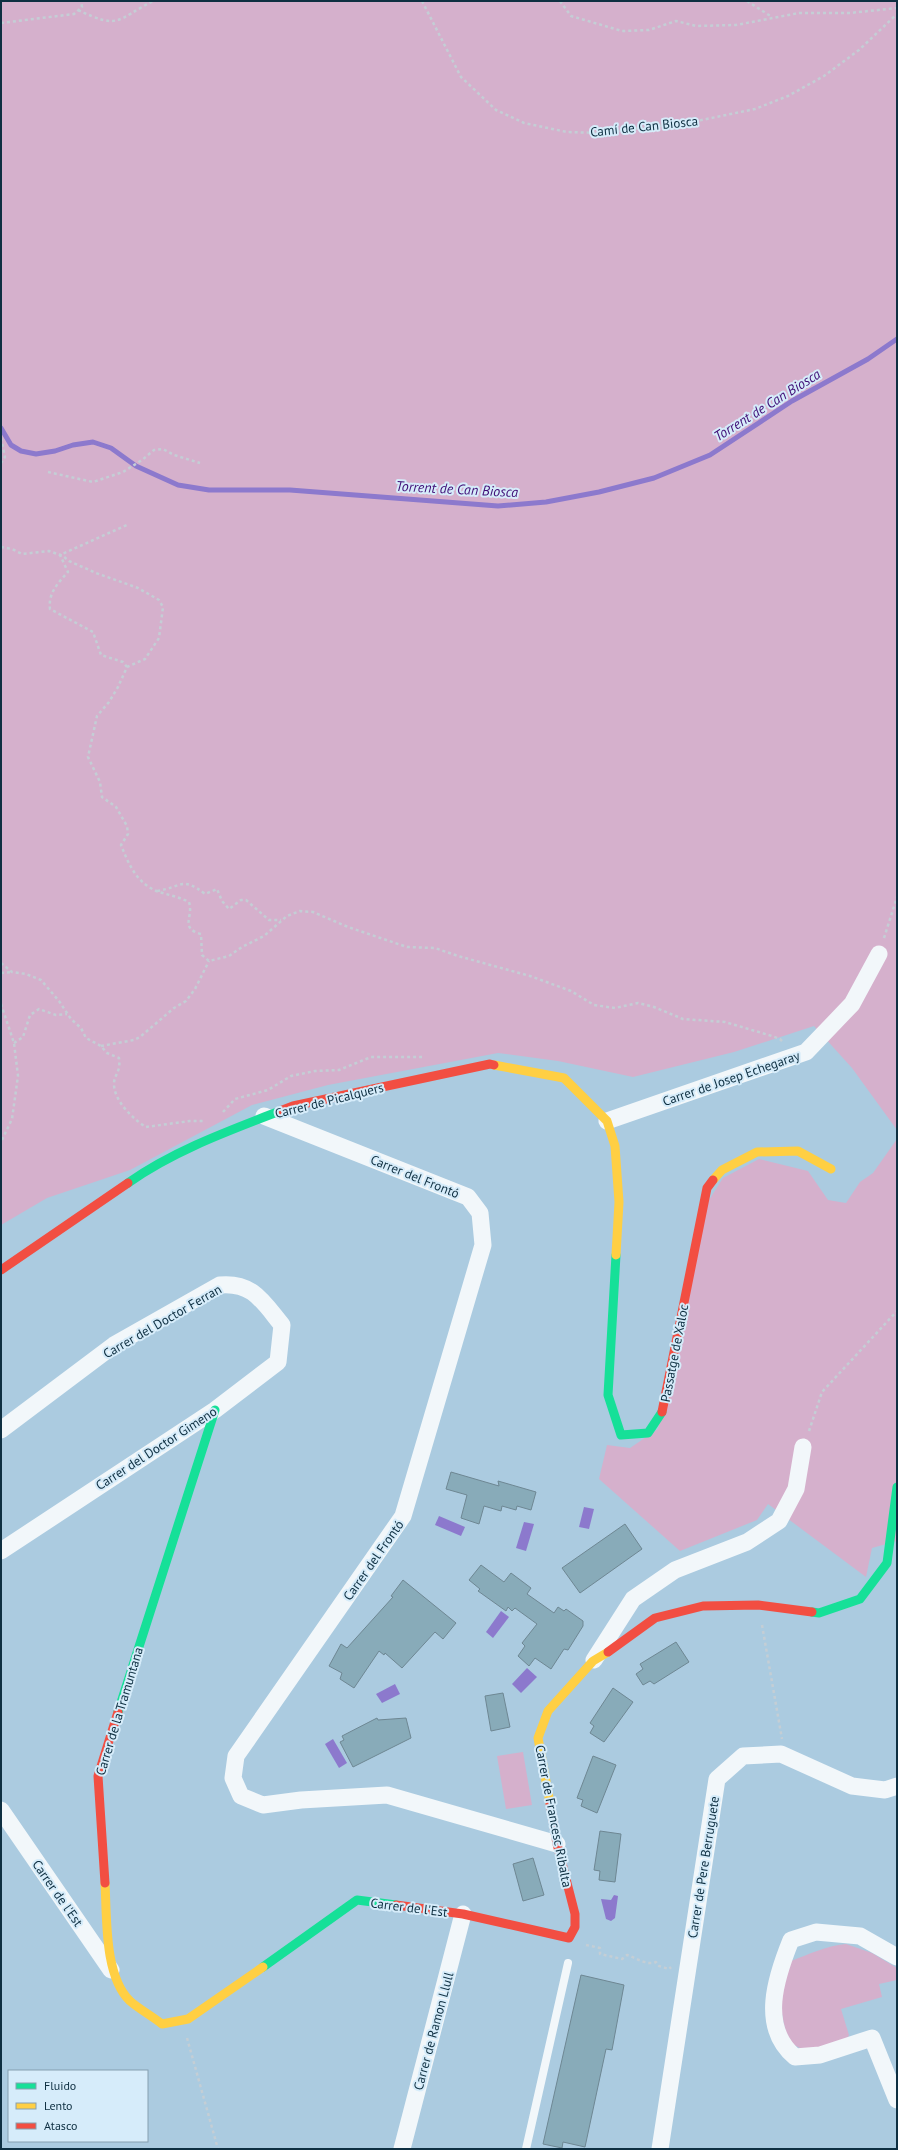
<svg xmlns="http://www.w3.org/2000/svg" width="898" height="2150" font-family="'PT Sans',sans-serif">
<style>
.green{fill:#d5b0cc}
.water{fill:#8c79cd}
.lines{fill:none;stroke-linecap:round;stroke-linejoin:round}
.stream{stroke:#8c79cd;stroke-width:5}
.building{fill:#88abb9;stroke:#6e8793}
.path{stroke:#c4ced5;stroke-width:2.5;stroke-dasharray:3 3;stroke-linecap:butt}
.lane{stroke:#f2f7fa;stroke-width:8}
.street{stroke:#f2f7fa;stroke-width:17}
.fast{stroke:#16e098;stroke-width:9}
.slow{stroke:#ffcf43;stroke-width:9}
.jam{stroke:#f24e42;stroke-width:9}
.labels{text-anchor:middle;stroke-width:4;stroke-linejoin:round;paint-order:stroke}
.street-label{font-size:13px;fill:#0e2f41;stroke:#d6ecfa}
.water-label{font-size:14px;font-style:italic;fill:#3f0d76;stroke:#d6ecfa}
</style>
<rect width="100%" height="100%" fill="#abcbe0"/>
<g class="green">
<path d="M1 1H897V1130L852 1068 814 1026 734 1052 633 1077 558 1061 498 1053 328 1085 252 1105 130 1170 47 1198 1 1225Z"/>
<path d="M897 1139V1541L872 1548 866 1577 768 1504 757 1520 680 1551 599 1479 607 1445 630 1448 658 1429 709 1200 723 1178 759 1159 808 1171 828 1200 846 1203 860 1182 873 1173Z"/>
<path d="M523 1752 532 1805 506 1809 497 1756Z"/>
<path d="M846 1944 872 1953 897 1968V1980L879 1984 882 1997 841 2009 849 2035 847 2039 805 2051 789 2042C778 2006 779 1997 791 1961 810 1954 825 1946 846 1944Z"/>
</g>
<g class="water">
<path d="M584 1507 594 1509 589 1529 579 1527Z"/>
<path d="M439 1516 465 1527 461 1536 435 1525Z"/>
<path d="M524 1522 534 1524 526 1551 516 1548Z"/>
<path d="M501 1611 509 1617 493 1638 486 1632Z"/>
<path d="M527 1668 537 1677 521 1693 512 1684Z"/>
<path d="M395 1684 400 1694 382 1703 376 1694Z"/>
<path d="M333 1739 347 1763 339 1768 325 1744Z"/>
<path d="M614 1895 618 1896 615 1918 611 1921 606 1919 601 1899 611 1900Z"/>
</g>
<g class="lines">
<path class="stream" d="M1 428 11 445 21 451 36 454 55 451 73 445 93 442 111 448 136 466 178 485 209 490H290L498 506 546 502 599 492 654 478 710 455 792 401 868 359 897 339"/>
</g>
<g class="building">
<path d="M451 1472 499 1486 498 1481 536 1492 531 1510 517 1506 516 1510 502 1506 501 1511 484 1506 479 1524 461 1518 467 1495 446 1489Z"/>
<path d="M625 1524 642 1549 580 1593 562 1568Z"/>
<path d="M481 1565 504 1582 511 1573 531 1588 527 1594 554 1613 558 1607 564 1611 566 1609 583 1621V1626L568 1650 564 1649 551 1669 535 1658 529 1666 518 1656 525 1646 522 1643 537 1624 515 1608 512 1611 508 1607 506 1611 478 1591 480 1589 469 1580Z"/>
<path d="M403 1580 456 1623 443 1639 435 1632 402 1668 385 1653 384 1655 379 1651 354 1688 340 1679 342 1673 329 1666 341 1644 347 1648 393 1597 391 1596Z"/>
<path d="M676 1642 689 1662 654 1684 650 1681 643 1685 636 1674 643 1669 640 1664Z"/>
<path d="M613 1688 633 1702 604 1742 590 1733 594 1726 590 1723Z"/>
<path d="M503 1693 510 1727 491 1731 485 1696Z"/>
<path d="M377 1718 378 1720 406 1718 411 1738 353 1767 340 1742 344 1740 342 1736Z"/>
<path d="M593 1756 616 1765 597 1813 581 1806 583 1800 577 1798Z"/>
<path d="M600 1831 621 1834 615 1882 599 1880 600 1871 594 1870Z"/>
<path d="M533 1858 544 1895 523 1901 513 1864Z"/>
<path d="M581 1975 624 1985 612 2050 606 2049 585 2147 563 2142 562 2148 543 2144Z"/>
</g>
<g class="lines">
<g class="path">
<path d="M422 1 461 77 496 110 524 123 567 132 600 133 692 122 755 109 788 96 824 76 859 50 897 14"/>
<path d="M560 1 571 16 622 31 649 30 676 21 696 26 736 25 799 13H850L897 8"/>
<path d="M747 1 772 17"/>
<path d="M78 10C120 30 116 20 153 1"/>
<path d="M1 23 74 14 82 7 81 1"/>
<path d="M1 438 5 457 1 463"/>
<path d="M48 472 93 482 123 472 142 460 154 450 163 449 174 455 200 463"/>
<path d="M1 547 12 549 22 554 49 551 63 556 69 561 96 573 138 588 159 600 163 607 159 638 145 659 127 667 118 687 109 702 97 716 88 757 100 782 102 797 116 807 127 826 128 834 121 845C129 865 137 884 159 892 169 895 179 897 189 902 194 917 179 928 201 934L202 955 209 961 229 956 242 947 264 936 287 916 300 911 313 912 348 927 407 947 435 948 458 956 530 976 571 991 594 1005 615 1008 638 1003 654 1007 683 1019 725 1022 772 1036 780 1039 784 1043"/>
<path d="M127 667 123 662 101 655 93 632 50 609C48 593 58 583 68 572L60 555 129 524"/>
<path d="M157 891C182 887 182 876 205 894L217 889 222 901 229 909 241 900H246L269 920H281"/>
<path d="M884 938 897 897"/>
<path d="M1 963 12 972 26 974 41 980 59 1001 71 1019 81 1028 86 1038 101 1046 107 1053 119 1058C121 1073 114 1074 114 1084 114 1101 133 1119 146 1127L190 1121H204"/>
<path d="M1 973 12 972"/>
<path d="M1 1004 14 1043 18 1076 12 1119 1 1142"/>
<path d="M14 1043 23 1037 30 1015 39 1009 56 1015 67 1014"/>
<path d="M101 1046 134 1040 140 1037 174 1008 186 1001 195 989 209 961"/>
<path d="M223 1112 235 1099 268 1090 291 1076 315 1071 339 1070 371 1057H422"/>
<path d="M809 1431 822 1392 897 1311"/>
<path d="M762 1625 782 1739"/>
<path d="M586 1945 600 1948V1954L622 1959 627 1955C637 1958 647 1966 656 1962L659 1966 669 1969 671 1967"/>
<path d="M187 2038 218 2149"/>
</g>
<path class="lane" d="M526 2149 568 1963"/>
<g class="street">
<path d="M264 1116 468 1197 480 1213 483 1245 403 1516 236 1756 233 1778 241 1796 263 1805 301 1800 387 1795 557 1844"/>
<path d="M607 1121 806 1052 852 1004 879 954"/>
<path d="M1 1430 114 1345 220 1285C253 1282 263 1302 282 1325L278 1362 215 1410 1 1551"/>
<path d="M594 1660 633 1599 675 1570 747 1542 779 1521 796 1489 803 1447"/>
<path d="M1 1810 111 1970"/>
<path d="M897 1957 860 1936 816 1932 791 1940C776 1977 759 2027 795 2057L820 2055 872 2038 897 2100"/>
<path d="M402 2149 463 1914"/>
<path d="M660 2149 717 1779 743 1756 781 1754 852 1786 885 1790 897 1786"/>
</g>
<g class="fast">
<path d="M128 1183C173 1151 228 1131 280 1111"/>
<path d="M616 1255 608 1395 621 1435 648 1433 662 1412"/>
<path d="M812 1612 819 1613 860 1599 887 1563 897 1487"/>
<path d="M118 1712 215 1410"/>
<path d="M263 1967 357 1900 396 1905"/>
</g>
<g class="slow">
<path d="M494 1065 564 1078 607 1121 615 1146 619 1202 616 1255"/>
<path d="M713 1180 722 1170 757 1152 798 1151 831 1169"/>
<path d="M550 1803 538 1738 548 1711 593 1661 608 1652"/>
<path d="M105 1883C107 1917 104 1976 130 2001 139 2009 152 2016 162 2024L188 2019 263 1967"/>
</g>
<g class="jam">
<path d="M280 1111 293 1106 490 1064 494 1065"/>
<path d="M1 1270 128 1183"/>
<path d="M662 1412 707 1188 713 1180"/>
<path d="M608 1652 655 1618 703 1606 758 1605 812 1612"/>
<path d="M105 1883 98 1776 118 1712"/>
<path d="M396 1905 463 1914 569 1938 575 1927V1914L557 1844 550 1803"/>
</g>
</g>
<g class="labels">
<g class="street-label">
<text transform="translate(644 126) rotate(-6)" y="5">Camí de Can Biosca</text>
<text transform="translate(731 1078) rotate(-19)" y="5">Carrer de Josep Echegaray</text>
<text transform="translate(329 1100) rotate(-14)" y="5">Carrer de Picalquers</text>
<text transform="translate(415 1176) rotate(22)" y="5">Carrer del Frontó</text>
<text transform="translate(162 1321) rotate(-30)" y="5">Carrer del Doctor Ferran</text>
<text transform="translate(674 1353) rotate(-79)" y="5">Passatge de Xaloc</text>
<text transform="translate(156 1448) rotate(-33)" y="5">Carrer del Doctor Gimeno</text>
<text transform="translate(373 1560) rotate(-55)" y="5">Carrer del Frontó</text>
<text transform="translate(119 1711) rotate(-73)" y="5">Carrer de la Tramuntana</text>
<text transform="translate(554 1816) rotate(79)" y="5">Carrer de Francesc Ribalta</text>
<text transform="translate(703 1867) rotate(-81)" y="5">Carrer de Pere Berruguete</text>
<text transform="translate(58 1893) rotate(55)" y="5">Carrer de l'Est</text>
<text transform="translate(409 1907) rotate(7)" y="5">Carrer de l'Est</text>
<text transform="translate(433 2031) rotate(-75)" y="5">Carrer de Ramon Llull</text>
</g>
<g class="water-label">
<text transform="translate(767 405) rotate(-32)" y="5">Torrent de Can Biosca</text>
<text transform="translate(457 489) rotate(3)" y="5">Torrent de Can Biosca</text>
</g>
</g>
<rect width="898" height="2150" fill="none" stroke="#0e2f41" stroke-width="4"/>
<rect x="8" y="2070" width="140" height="72" fill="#d6ecfa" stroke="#86a0b0"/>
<rect x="16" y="2083" width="20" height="6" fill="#16e098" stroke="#86a0b0"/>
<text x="44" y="2090" font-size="12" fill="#0e2f41">Fluido</text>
<rect x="16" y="2103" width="20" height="6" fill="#ffcf43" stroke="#86a0b0"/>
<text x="44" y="2110" font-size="12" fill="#0e2f41">Lento</text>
<rect x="16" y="2123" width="20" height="6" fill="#f24e42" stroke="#86a0b0"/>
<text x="44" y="2130" font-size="12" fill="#0e2f41">Atasco</text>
</svg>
